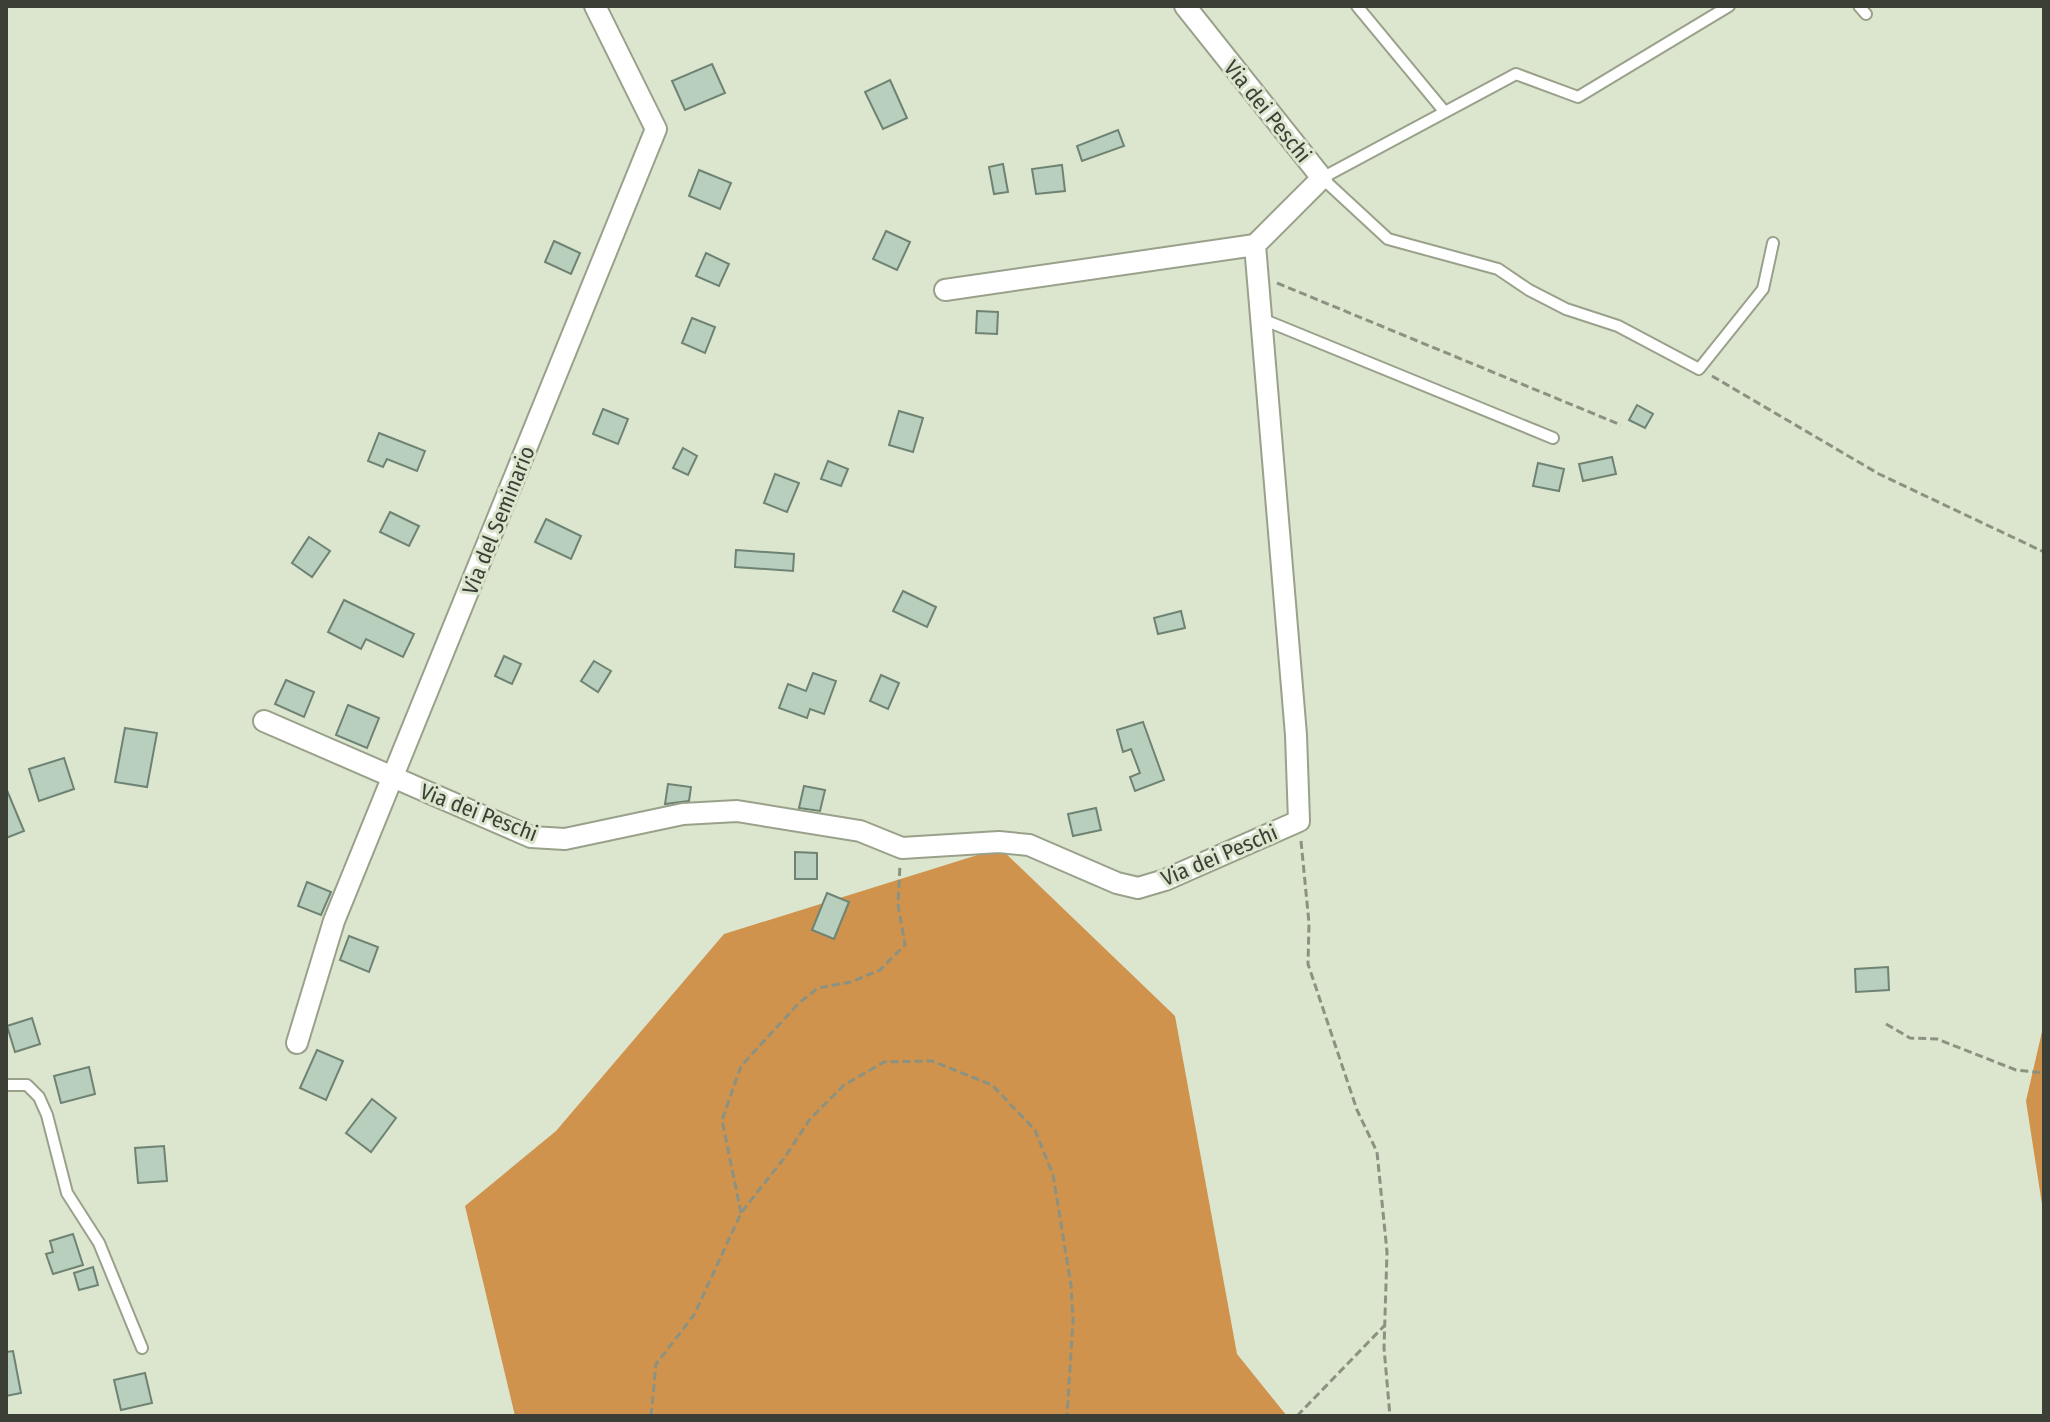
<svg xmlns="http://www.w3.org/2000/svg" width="2050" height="1422" font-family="'Fira Sans Condensed',sans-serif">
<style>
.forest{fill:#cf934d}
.building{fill:#b9cfbe;stroke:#6e8373;stroke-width:2}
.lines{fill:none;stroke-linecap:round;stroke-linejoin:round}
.lane-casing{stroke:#99a18a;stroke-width:14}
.street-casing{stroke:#99a18a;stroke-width:24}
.path{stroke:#8c9281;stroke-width:3;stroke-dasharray:8 4;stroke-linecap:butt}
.lane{stroke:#fff;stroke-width:10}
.street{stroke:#fff;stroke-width:20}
.labels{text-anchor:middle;stroke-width:6;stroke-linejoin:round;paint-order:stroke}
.street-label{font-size:22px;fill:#3b3f35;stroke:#dce5cd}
</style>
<rect width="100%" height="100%" fill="#dce5cd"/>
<g class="forest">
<path d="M1000 848 1175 1016 1237 1354 1287 1416H515L465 1206 556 1131 724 934Z"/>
<path d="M2044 1023V1217L2026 1101Z"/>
</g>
<g class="building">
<path d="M712 64 725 93 685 110 672 81Z"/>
<path d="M890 80 907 118 883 129 865 92Z"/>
<path d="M1118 130 1124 146 1082 161 1077 146Z"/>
<path d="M1003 164 1008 192 994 194 989 167Z"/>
<path d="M1062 165 1065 191 1036 194 1032 169Z"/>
<path d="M699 170 731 183 720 209 689 196Z"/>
<path d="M886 231 910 242 897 270 873 259Z"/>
<path d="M554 241 580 253 571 274 545 262Z"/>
<path d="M706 253 729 264 719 286 696 276Z"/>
<path d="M977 311 998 312 997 334 976 333Z"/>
<path d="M692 318 715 327 705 353 682 343Z"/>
<path d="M1637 405 1653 414 1645 428 1629 420Z"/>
<path d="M603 409 628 419 618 444 593 434Z"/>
<path d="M899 411 923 418 913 452 889 445Z"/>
<path d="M379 433 425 451 417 471 387 459 383 467 368 461Z"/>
<path d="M683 448 697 456 688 475 673 468Z"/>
<path d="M1612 457 1616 474 1583 481 1579 464Z"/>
<path d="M828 461 848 469 841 486 821 479Z"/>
<path d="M1538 463 1564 469 1559 491 1533 486Z"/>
<path d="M775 474 799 483 787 512 764 503Z"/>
<path d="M390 512 419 526 409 546 380 532Z"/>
<path d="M546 519 581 536 571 559 535 542Z"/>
<path d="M309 537 330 551 312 577 292 563Z"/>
<path d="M736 550 794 554 793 571 735 567Z"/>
<path d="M903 591 936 607 927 627 893 611Z"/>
<path d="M344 600 414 634 403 657 366 639 361 649 328 632Z"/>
<path d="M1181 611 1185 628 1158 634 1154 618Z"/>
<path d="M504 656 521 664 512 684 495 676Z"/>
<path d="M594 661 611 671 598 692 581 681Z"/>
<path d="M813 673 836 681 824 714 810 709 807 718 779 708 788 684 806 691Z"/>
<path d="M881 675 899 683 888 709 870 701Z"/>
<path d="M286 680 314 692 304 717 275 704Z"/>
<path d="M348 705 379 718 367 748 336 735Z"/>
<path d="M1143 722 1164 780 1135 791 1130 777 1140 773 1131 749 1123 752 1117 730Z"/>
<path d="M125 728 157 733 147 787 115 782Z"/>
<path d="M64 758 74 789 39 801 29 769Z"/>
<path d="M668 784 691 787 689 801 665 804Z"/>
<path d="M804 786 825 790 820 811 799 808Z"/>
<path d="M6 788 24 831 6 838Z"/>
<path d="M1096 808 1101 830 1073 836 1068 814Z"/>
<path d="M795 852 817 853V879H795Z"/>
<path d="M307 882 331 892 321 915 298 906Z"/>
<path d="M827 893 849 902 834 939 812 930Z"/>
<path d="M349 936 378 947 369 972 340 960Z"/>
<path d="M1888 967 1889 990 1856 992 1855 969Z"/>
<path d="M32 1018 40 1044 15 1052 7 1026Z"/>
<path d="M317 1050 343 1061 326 1100 300 1088Z"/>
<path d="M89 1067 95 1094 61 1103 54 1076Z"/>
<path d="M372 1099 396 1118 371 1152 346 1133Z"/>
<path d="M164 1146 167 1181 138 1183 135 1148Z"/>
<path d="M73 1234 83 1265 53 1274 46 1254 53 1252 50 1241Z"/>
<path d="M93 1267 98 1285 79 1290 74 1273Z"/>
<path d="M13 1351 21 1393 6 1396V1352Z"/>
<path d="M145 1373 152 1403 121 1410 114 1380Z"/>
</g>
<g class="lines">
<g class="lane-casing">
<g id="lane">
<path d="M1357 6 1444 111"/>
<path d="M1729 6 1578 97 1516 74 1322 178 1388 239 1498 269 1529 290 1566 309 1618 326 1699 369 1763 289 1773 243"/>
<path d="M1859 6 1866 14"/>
<path d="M1262 319 1553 438"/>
<path d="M6 1085H27L39 1097 47 1115 67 1193 99 1243 142 1348"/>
</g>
</g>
<g class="street-casing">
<g id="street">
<path d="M945 290 1255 245"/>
<path d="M264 721 531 837 565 839 683 814 737 811 860 831 902 848 999 842 1029 845 1117 883 1138 888 1165 880 1299 821 1296 735 1255 245 1322 178 1185 6"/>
<path d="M297 1043 334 921 656 129 595 6"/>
</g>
</g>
<g class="path">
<path d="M1277 283 1621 425"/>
<path d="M1712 376 1879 474 2044 552"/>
<path d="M1301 841 1309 923 1308 964 1357 1110 1377 1152 1387 1252 1384 1348 1390 1416"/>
<path d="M1886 1024 1910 1038 1937 1039 2016 1070 2044 1073"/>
<path d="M741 1213 722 1120 741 1066 799 1003 818 988 851 982 880 970 905 945 898 904 900 865"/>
<path d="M651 1416 656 1364 694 1315 741 1213 785 1157 810 1119 844 1085 884 1062 932 1061 992 1085 1035 1130 1053 1175 1071 1285 1073 1320 1067 1416"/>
<path d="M1297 1416 1385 1325"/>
</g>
<use href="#lane" class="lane"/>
<use href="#street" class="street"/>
</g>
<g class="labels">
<g class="street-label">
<text transform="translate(1268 111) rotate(51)" y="8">Via dei Peschi</text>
<text transform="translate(498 520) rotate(-68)" y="8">Via del Seminario</text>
<text transform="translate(479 812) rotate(21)" y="8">Via dei Peschi</text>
<text transform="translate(1219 855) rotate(-23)" y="8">Via dei Peschi</text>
</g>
</g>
<rect width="2050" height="1422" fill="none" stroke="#3b3f35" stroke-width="16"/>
</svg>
